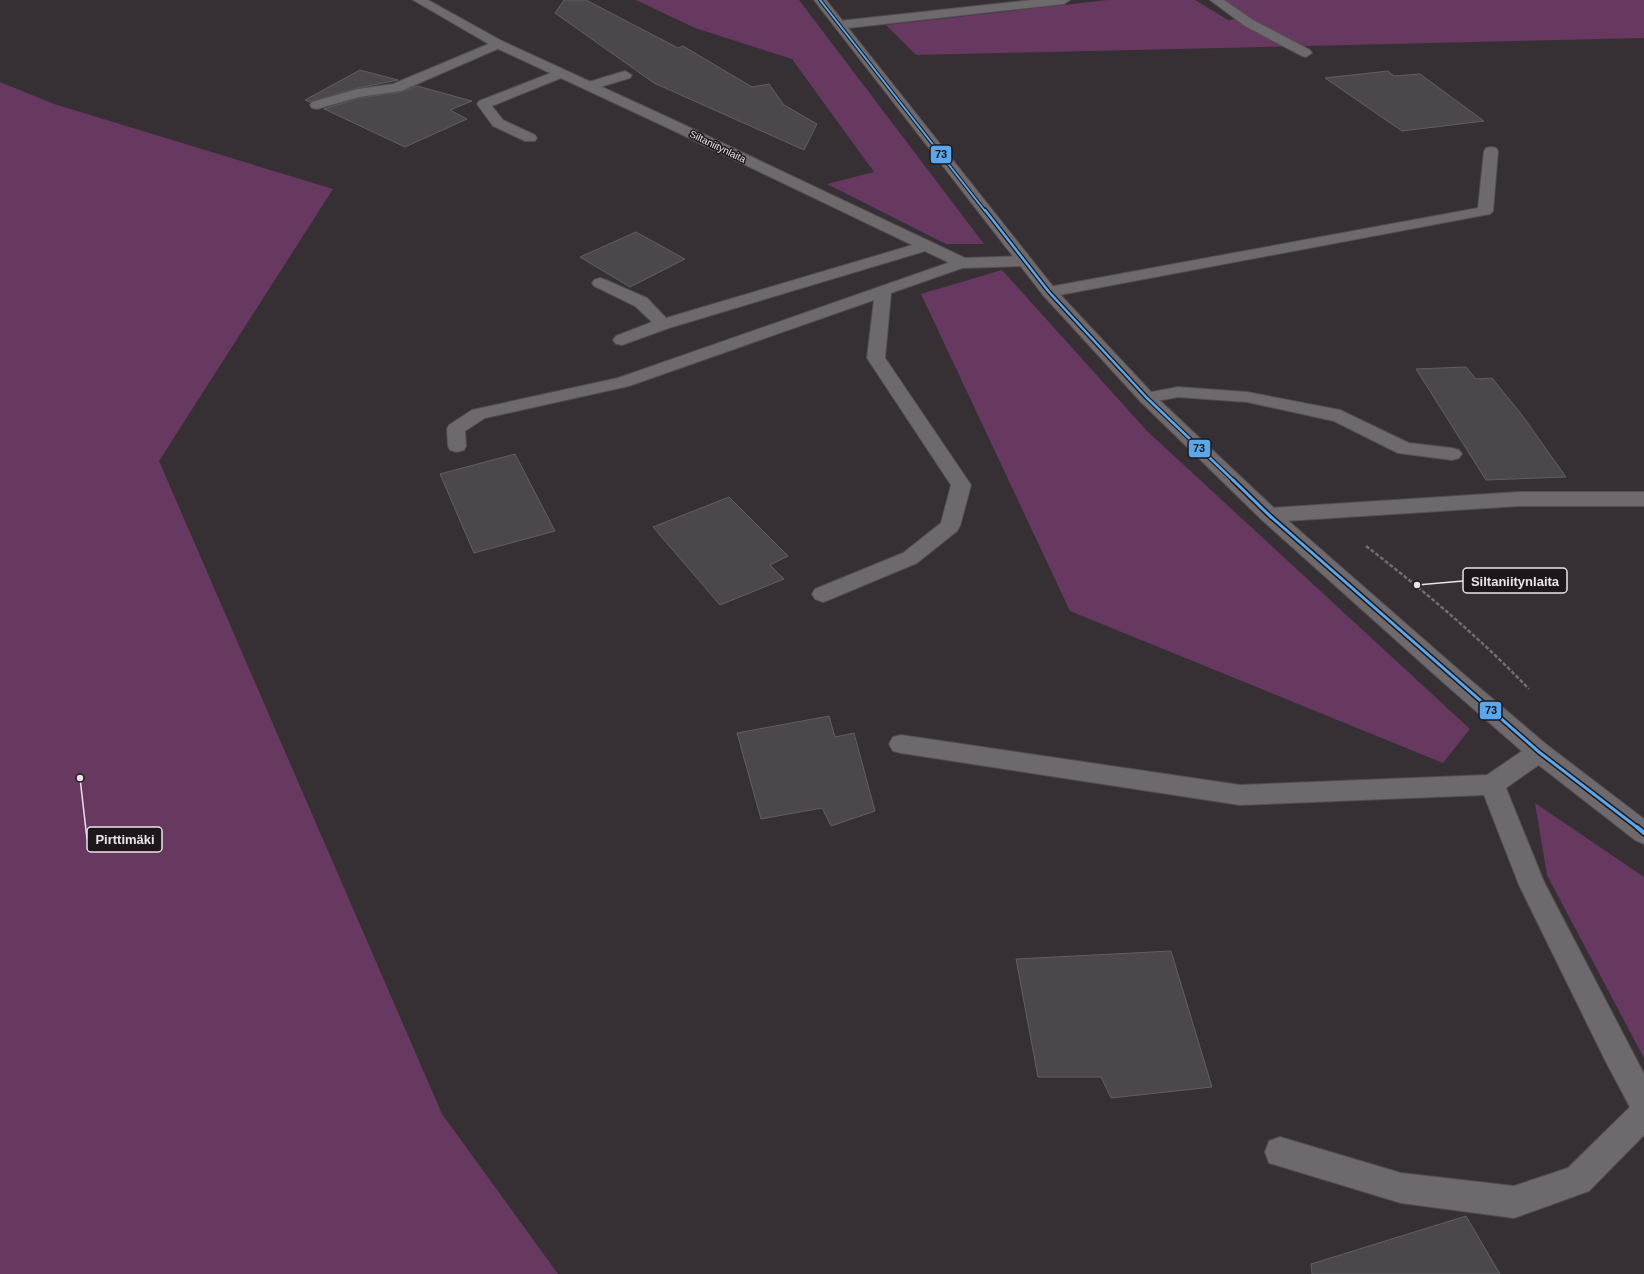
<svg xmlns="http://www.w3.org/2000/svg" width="1644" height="1274" font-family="Arial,sans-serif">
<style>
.green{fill:#673961}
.building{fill:#4c474b;stroke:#635e62}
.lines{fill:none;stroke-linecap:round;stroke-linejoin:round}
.service-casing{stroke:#534d52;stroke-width:2}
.minor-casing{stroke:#534d52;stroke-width:2}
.tertiary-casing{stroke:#534d52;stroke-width:2}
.path{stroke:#726c70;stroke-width:2.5;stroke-dasharray:4 2;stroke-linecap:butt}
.service{fill:#6d696c;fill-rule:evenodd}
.minor{fill:#6d696c;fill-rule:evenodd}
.tertiary{fill:#6d696c;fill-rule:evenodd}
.bus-1-far3-casing{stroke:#1d171c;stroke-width:4}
.bus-1-far2-casing{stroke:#1d171c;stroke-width:5}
.bus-1-far1-casing{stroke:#1d171c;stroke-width:6}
.bus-1-casing{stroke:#1d171c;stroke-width:7}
.bus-1-far3{stroke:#5aa8eb;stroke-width:2}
.bus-1-far2{stroke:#5aa8eb;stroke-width:2.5}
.bus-1-far1{stroke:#5aa8eb;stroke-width:3}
.bus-1{stroke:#5aa8eb;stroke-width:4}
.labels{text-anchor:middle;stroke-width:3;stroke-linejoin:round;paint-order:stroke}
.far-street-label{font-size:10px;fill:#ebe3ea;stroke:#1d171c}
.leader{fill:none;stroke:#ebe3ea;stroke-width:1.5}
.callout-dot{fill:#ebe3ea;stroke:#1d171c;stroke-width:1.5}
.callout{fill:#1d171c;stroke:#ebe3ea;stroke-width:1.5}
.callout-label{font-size:13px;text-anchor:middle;font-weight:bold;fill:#ebe3ea}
.line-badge{stroke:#1d171c;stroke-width:1.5}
.pale-badge-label{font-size:11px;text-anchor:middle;font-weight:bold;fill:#111}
</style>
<rect width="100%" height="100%" fill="#363035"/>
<g class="green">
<path d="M636 0H799L984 244H946L827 184 874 172 792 59 695 28Z"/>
<path d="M1108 0H1195L1228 20 1249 18 1224 0H1644V38L916 55 886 25Z"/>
<path d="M0 82 54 104 333 189 159 461 442 1114 558 1274H0Z"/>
<path d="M1002 270 1147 431 1470 729 1443 763 1070 611 921 294Z"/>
<path d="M1535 803 1644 877V1058L1547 875Z"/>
</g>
<g class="building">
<path d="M564 0H586L678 48 683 46 752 87 769 84 784 105 817 124 804 150 654 83 555 13Z"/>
<path d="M360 70 398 80 358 88 310 102 305 100Z"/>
<path d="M1388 71 1394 76 1420 74 1484 121 1402 131 1325 78Z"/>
<path d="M417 86 472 101 450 110 467 119 405 147 324 109 359 98 401 92Z"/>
<path d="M636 232 685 259 630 287 580 257Z"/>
<path d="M1466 367 1476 379 1492 378 1522 415 1566 477 1486 480 1416 369Z"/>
<path d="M515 454 555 531 474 553 440 474Z"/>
<path d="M729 497 788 556 770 565 784 579 720 605 653 527Z"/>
<path d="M829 716 835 737 854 733 875 811 831 826 822 808 761 819 737 733Z"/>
<path d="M1171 951 1212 1087 1111 1098 1101 1077H1038L1016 959Z"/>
<path d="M1466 1216 1500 1274H1312L1311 1264Z"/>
</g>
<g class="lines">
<g class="service-casing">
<g id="service">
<path d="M1032 0H1070L1064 4 839 29 833 25 839 21Z"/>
<path d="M1210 0H1224L1253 20 1310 50 1312 53 1306 57 1302 56 1245 26Z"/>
<path d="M498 40 504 44 502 47 401 91 359 97 317 109 312 108 310 105 312 102 358 89 393 84Z"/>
<path d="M561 69 567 73 566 76 492 106 503 120 535 135 537 138 535 141H525L493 126 477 104 479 101Z"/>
<path d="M625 71 632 75 630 78 590 90 585 89 583 86 585 83Z"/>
<path d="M1491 147 1496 148 1498 151 1493 211 1490 214 1049 297 1043 295 1041 292 1043 289 1049 287 1478 208 1484 151 1486 148Z"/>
<path d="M926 241 932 243 934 246 932 249 669 328 622 345 616 344 613 340 616 336 652 322 635 306 594 286 592 283 594 280 600 278 606 280 647 298 666 318Z"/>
<path d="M962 258 968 260 970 263 968 266 891 293 885 358 971 485 960 526 957 531 917 563 831 599 823 602 815 599 812 594 815 589 903 553 941 523 951 485 867 358 874 300 629 386 485 418 465 431 466 446 464 450 457 452 450 450 448 446 447 429 449 425 472 410 618 378Z"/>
<path d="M1178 387 1247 392 1340 410 1409 443 1452 448 1459 450 1462 454 1459 458 1452 460 1398 453 1334 421 1247 402 1178 397 1147 403 1141 402 1138 398 1141 394Z"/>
<path d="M1519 492H1644V506H1519L1269 522 1262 520 1259 515 1262 510 1269 508Z"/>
<path d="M901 735 1240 785 1487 775 1531 745 1539 743 1547 745 1551 752 1547 759 1506 788 1544 882 1644 1074V1135L1589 1191 1514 1218 1401 1203 1269 1163 1265 1152 1269 1141 1280 1137 1401 1173 1514 1186 1568 1168 1630 1107 1606 1062 1519 885 1484 795 1240 805 901 753 893 751 889 744 893 737Z"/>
</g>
</g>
<g class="minor-casing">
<path id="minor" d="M413 0H428L502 41 676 121 965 258 1024 256 1030 258 1032 261 1030 264 1024 266 962 268 956 266 666 127 494 47Z"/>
</g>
<g class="tertiary-casing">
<path id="tertiary" d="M814 0H826L1055 289 1153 394 1276 510 1461 672 1547 745 1644 819V844L1635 840 1531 759 1445 684 1262 520 1141 402 1043 295Z"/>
</g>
<path class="path" d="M1366 546C1423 590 1479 637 1529 689"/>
<use href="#service" class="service"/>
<use href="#minor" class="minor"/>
<use href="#tertiary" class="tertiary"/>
<g class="bus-1-far3-casing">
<path id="bus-1-far3" d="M820 0 985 211"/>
</g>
<g class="bus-1-far2-casing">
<path id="bus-1-far2" d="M985 210 1049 292 1147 398 1234 481"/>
</g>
<g class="bus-1-far1-casing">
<path id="bus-1-far1" d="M1233 480 1269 515 1539 752 1638 828"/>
</g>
<g class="bus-1-casing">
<path id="bus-1" d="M1637 827 1644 833"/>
</g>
<use href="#bus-1-far3" class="bus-1-far3"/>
<use href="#bus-1-far2" class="bus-1-far2"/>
<use href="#bus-1-far1" class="bus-1-far1"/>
<use href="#bus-1" class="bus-1"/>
</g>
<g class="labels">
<g class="far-street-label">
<text transform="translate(718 146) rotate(26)" y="4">Siltaniitynlaita</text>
</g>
</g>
<path class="leader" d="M1417 585L1463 581M80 778L87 839"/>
<g class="callout-dot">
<circle cx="1417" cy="585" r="4"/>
<circle cx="80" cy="778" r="4"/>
</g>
<g class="callout">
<rect x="1463" y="568" width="104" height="25" rx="4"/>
<rect x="87" y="827" width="75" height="25" rx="4"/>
</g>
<g class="callout-label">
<text x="1515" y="586">Siltaniitynlaita</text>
<text x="125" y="844">Pirttimäki</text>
</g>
<g class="line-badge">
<rect x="930" y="145" width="22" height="19" rx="4" fill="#5aa8eb"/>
<rect x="1188" y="439" width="23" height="19" rx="4" fill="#5aa8eb"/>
<rect x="1479" y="701" width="23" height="19" rx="4" fill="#5aa8eb"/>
</g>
<g class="pale-badge-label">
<text x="941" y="158">73</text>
<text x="1199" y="452">73</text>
<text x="1491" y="714">73</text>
</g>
</svg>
